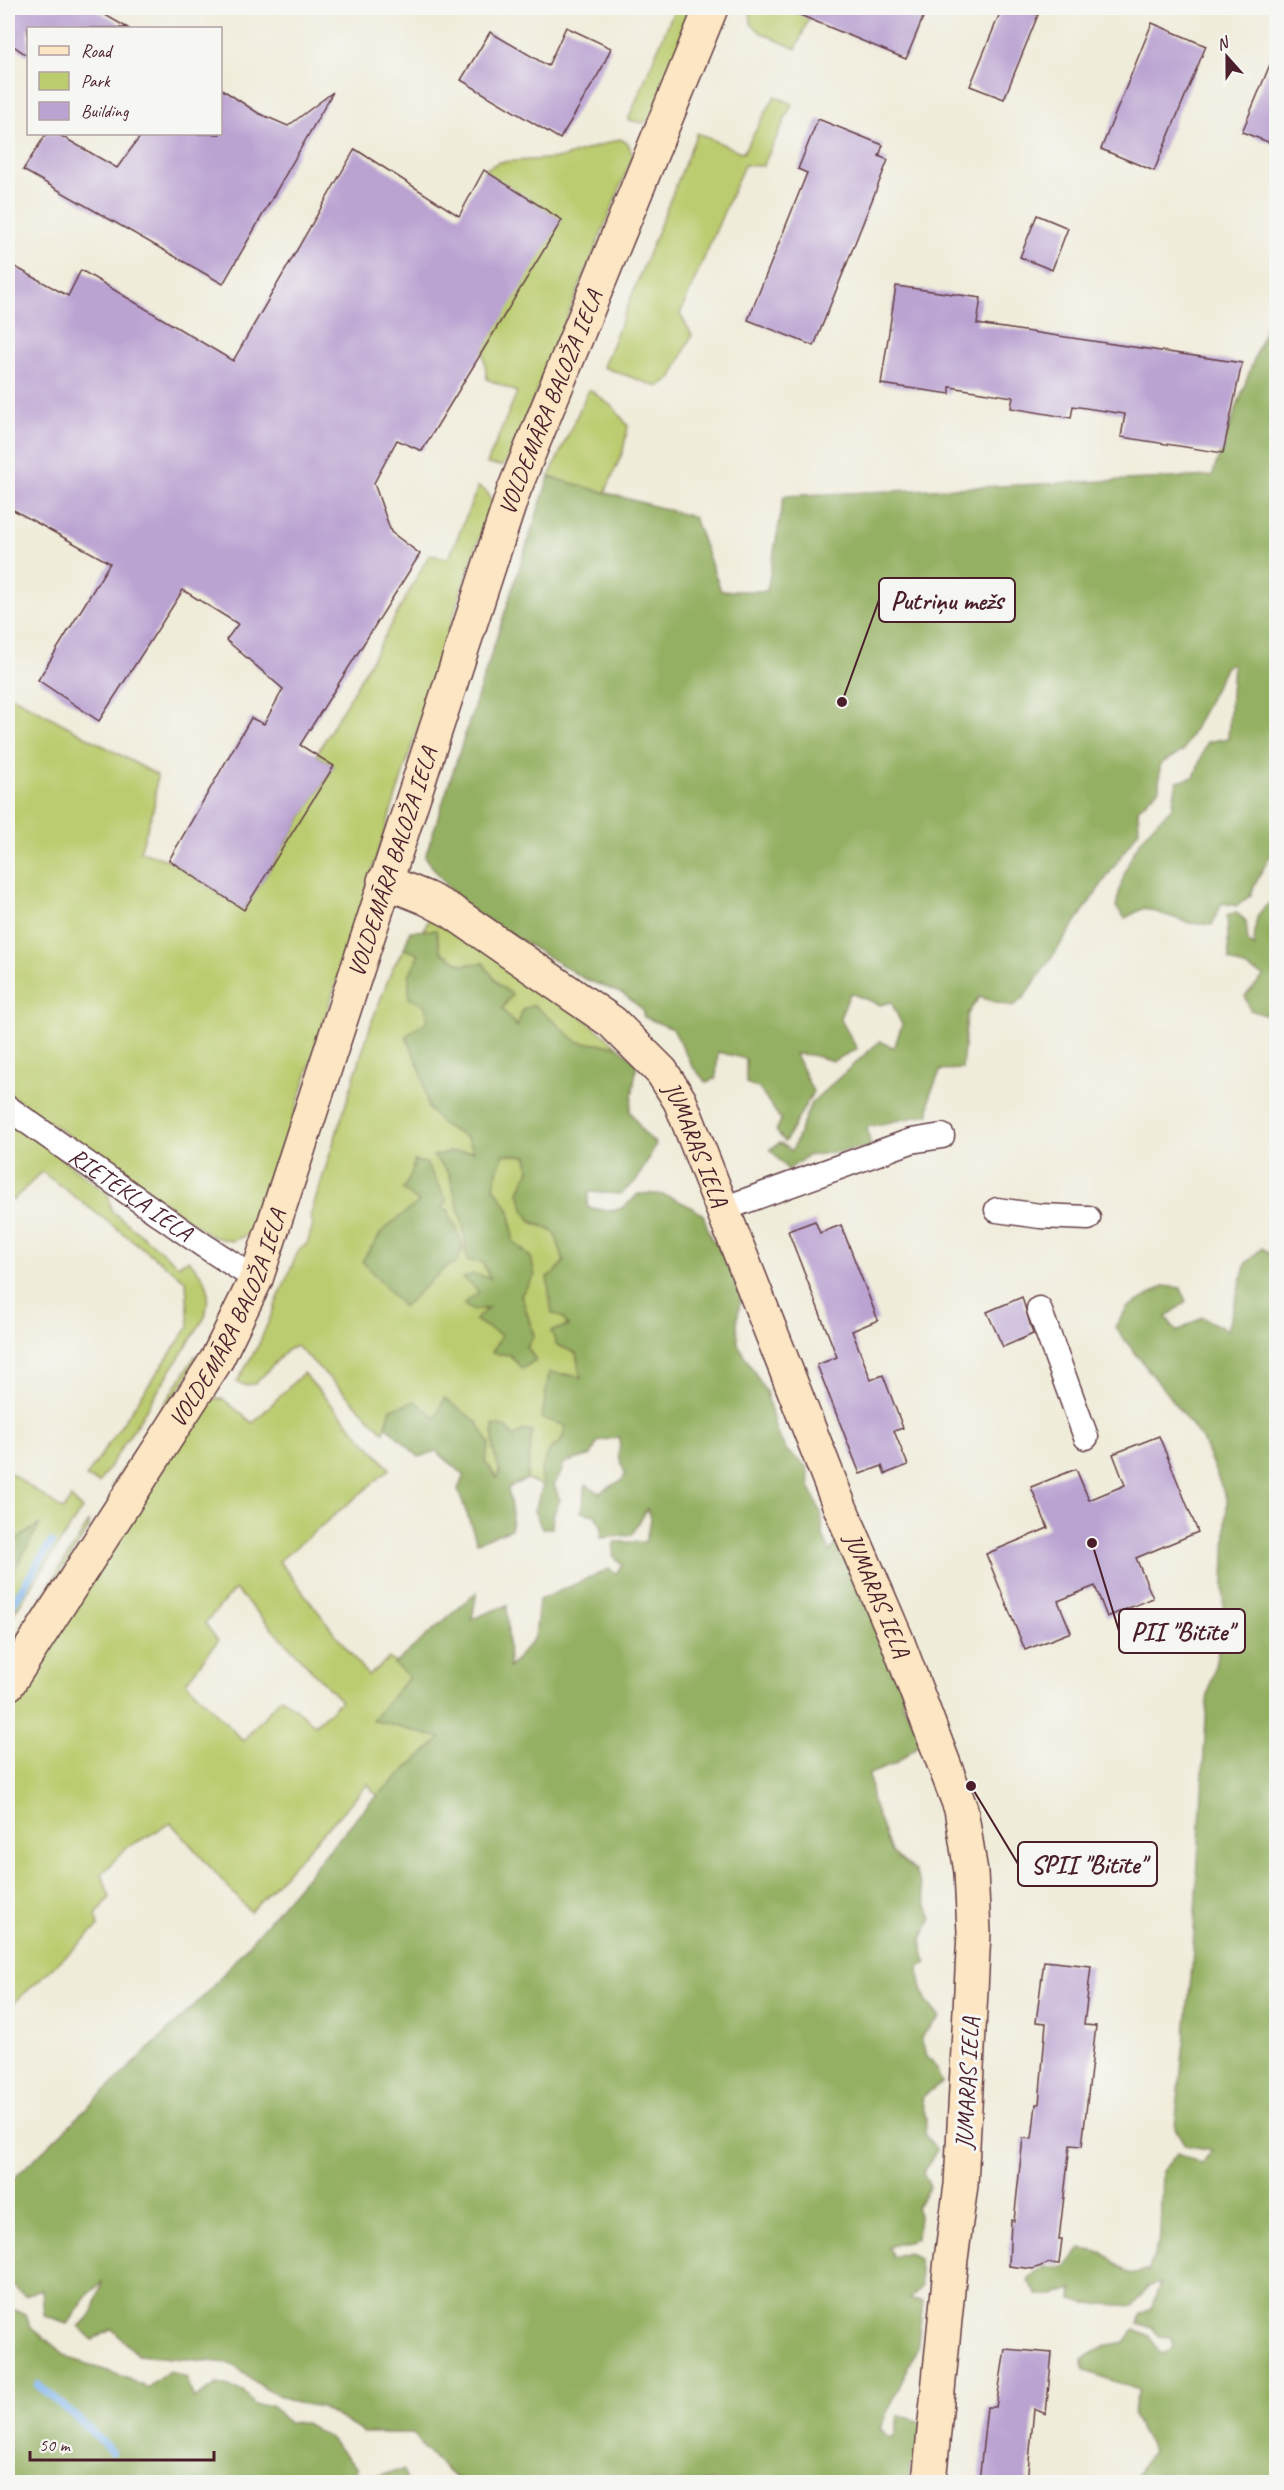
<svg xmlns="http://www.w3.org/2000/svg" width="1284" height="2490" font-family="Caveat,sans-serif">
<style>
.green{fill:#bbcc6f;stroke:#82764d;stroke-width:1.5;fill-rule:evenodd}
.forest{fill:#94b062;stroke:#6f6846;stroke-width:1.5}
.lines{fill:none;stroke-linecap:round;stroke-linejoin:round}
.stream{stroke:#80b5ee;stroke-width:8}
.building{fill:#baa2d1}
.street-casing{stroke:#633e45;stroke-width:27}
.secondary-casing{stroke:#633e45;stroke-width:36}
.street{stroke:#fff;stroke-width:24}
.secondary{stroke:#fce6c4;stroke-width:33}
.labels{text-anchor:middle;stroke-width:6;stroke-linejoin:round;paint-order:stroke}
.street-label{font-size:24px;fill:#4a1f2b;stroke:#f6f6f2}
.leader{fill:none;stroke:#4a1f2b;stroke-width:2}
.callout-dot{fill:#4a1f2b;stroke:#f6f6f2;stroke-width:2}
.callout{fill:#f6f6f2;stroke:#4a1f2b;stroke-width:2}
.callout-label{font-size:26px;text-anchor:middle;font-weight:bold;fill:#4a1f2b}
</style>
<rect width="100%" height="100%" fill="#f6f6f2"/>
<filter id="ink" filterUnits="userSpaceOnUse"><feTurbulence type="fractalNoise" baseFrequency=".0167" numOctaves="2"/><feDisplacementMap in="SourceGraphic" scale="12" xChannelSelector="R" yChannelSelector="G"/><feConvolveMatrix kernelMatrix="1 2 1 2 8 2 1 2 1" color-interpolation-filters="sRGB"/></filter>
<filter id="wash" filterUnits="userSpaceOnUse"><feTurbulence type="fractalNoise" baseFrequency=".008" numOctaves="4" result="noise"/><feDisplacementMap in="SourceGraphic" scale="24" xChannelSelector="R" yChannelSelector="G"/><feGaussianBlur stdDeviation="1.35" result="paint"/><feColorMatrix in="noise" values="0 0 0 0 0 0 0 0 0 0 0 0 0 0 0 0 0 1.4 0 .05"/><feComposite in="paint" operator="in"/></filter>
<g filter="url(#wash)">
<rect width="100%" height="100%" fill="#f0ecda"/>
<g class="green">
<path d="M675 8H696L653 116 643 123 628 120Z"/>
<path d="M750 8H813L796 49 762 33 751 24Z"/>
<path d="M775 96 792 104 763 166 744 165 680 314 692 335 672 377 658 387 603 367 697 133 743 153Z"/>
<path d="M620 139 628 143 633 156 509 459 502 466 487 464 517 392 487 379 483 350 484 170 499 162 561 158Z"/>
<path d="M589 389 614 408 628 426 623 451 605 493 549 477Z"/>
<path d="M478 487 487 492 492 503 472 558 257 1231 232 1241 213 1237 8 1093V694L157 775 154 806 140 852 169 860 244 910 334 766 316 755 376 652 429 555 449 558Z"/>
<path d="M429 918 458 932 580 1015 617 1046 578 1043 564 1033 555 1021 523 1009 518 1027 502 1009 512 994 499 985 483 963 463 965 441 952 424 930Z"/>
<path d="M404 949 420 954 409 976 425 1005 428 1021 406 1036 422 1074 428 1108 443 1125 467 1138 474 1151 450 1152 434 1157 449 1173 482 1262 490 1279 489 1307 497 1331 527 1347 534 1335 521 1295 531 1258 513 1241 510 1211 494 1187 497 1171 504 1154 527 1156 529 1170 519 1192 531 1222 555 1232 564 1261 556 1272 563 1318 568 1326 552 1331 557 1345 576 1353 581 1378 565 1374 557 1422 566 1425 561 1442C545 1453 541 1467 543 1486L527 1479 532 1431 493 1449C497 1459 502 1468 497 1478L485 1462 489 1443 445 1398 436 1419 391 1409 384 1432 297 1346 287 1350 255 1384 244 1385 237 1382 259 1344 299 1249 307 1244 313 1225 310 1217 372 1021 393 967Z"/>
<path d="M8 1118 108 1194 111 1210 178 1265 188 1260C210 1282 211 1287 205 1317L99 1483 86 1477 189 1326 186 1281 42 1172 13 1200 8 1197Z"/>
<path d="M195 1356 200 1357 119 1483 112 1486Z"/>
<path d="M303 1373 390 1469 279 1561 368 1676 389 1658 410 1676 373 1720 441 1738 377 1796 368 1784 250 1912 171 1823 126 1848 102 1874 110 1897 96 1915 98 1927 8 2008V1712L203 1405 210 1399H223L253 1423ZM235 1589 341 1701 315 1725 281 1697 243 1741 186 1682 218 1641 205 1623Z"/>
<path d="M8 1471 63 1510 71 1498 82 1509 8 1622V1581L39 1526 8 1545Z"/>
<path d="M89 1522V1528L8 1657V1649Z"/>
</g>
<g class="forest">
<path d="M1276 298V848C1270 854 1253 887 1251 895L1237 906 1222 903 1212 925 1190 923 1144 908 1125 918 1116 907C1125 861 1136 838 1172 808L1177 781 1194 777 1207 742 1228 738 1233 665 1226 666 1183 751 1160 764 1159 789 1138 809 1139 830 1025 996 1013 1007 979 997 967 1015 962 1069 941 1070 930 1094 929 1114 867 1127 871 1147 807 1156 788 1170 770 1149 780 1143 792 1151 811 1103 880 1041 894 1048 902 1025 891 1002 880 1005 850 993 840 1018 857 1049 833 1061 811 1055 795 1054 813 1092 785 1142 776 1131 781 1120 759 1088 746 1083V1059L718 1052 716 1078 707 1083 692 1066 673 1029 644 1017 642 1009 623 994 583 978 461 904 425 857 549 477 694 517 721 591H767L784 496 1212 476Z"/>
<path d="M1276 898V1019L1250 1010 1245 996 1264 976 1229 960 1227 916 1236 912 1246 921 1248 942 1254 947C1256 919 1252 915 1276 898Z"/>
<path d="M436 930 441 952 463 965 483 963 499 985 512 994 502 1009 517 1027 523 1009 534 1005 578 1042 617 1046 637 1063 630 1111 644 1133 656 1144 637 1180 621 1194 589 1192 587 1207C612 1213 620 1214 638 1194 667 1191 679 1201 703 1214L711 1238 732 1258 741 1298 737 1320 738 1344 766 1392 776 1431 787 1451 807 1467 811 1490 821 1513 823 1535 830 1552 842 1536 904 1686 903 1705 924 1740 895 1764 869 1774 873 1803 891 1852 915 1871 932 1919C921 1938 918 1943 927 1963L919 1967C920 1988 924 2002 940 2017L921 2037 926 2057 932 2061 942 2082 921 2098 926 2118 925 2135 937 2150 923 2173 930 2187 916 2207 919 2215 917 2238 888 2247 893 2257 907 2252 919 2259 921 2287 910 2299 923 2301 917 2349 880 2428 889 2438 895 2435 898 2415 926 2423 922 2457 910 2468 909 2482H464C442 2469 428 2453 413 2433H364L321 2407 292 2402 264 2388 230 2363 138 2355 112 2329 93 2340 79 2327 93 2312 102 2282 87 2296 68 2324 44 2316 42 2290 25 2296 8 2282V2184L207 1993 369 1803 441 1738 372 1720 409 1677 394 1664 477 1592 472 1619 507 1605 509 1668 535 1637 539 1600 609 1569 616 1574 622 1564 613 1556 614 1542H645L651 1520 647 1509 632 1535 601 1538 602 1527 595 1515 581 1512 586 1484 599 1493 622 1480 625 1474 619 1457 620 1437 598 1441 591 1455 564 1463 562 1471 554 1485 560 1500 553 1516 552 1528H542L534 1511 543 1486 541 1471 550 1449 561 1442 566 1426 542 1418 549 1372 581 1377 576 1353 557 1345 551 1331 568 1326 563 1318 552 1313 547 1277 556 1272 564 1261 555 1233C527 1217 528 1225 519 1192L529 1170 527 1156 504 1154 497 1171 494 1187 510 1211 513 1241 531 1258 535 1275 521 1295 534 1336 527 1347 536 1360 522 1369 510 1355 492 1353 501 1335 475 1320 488 1308 473 1311 463 1304 479 1292 463 1278 473 1274 490 1278 482 1262 467 1261 463 1225 449 1173 433 1156 450 1152 474 1151 467 1138 443 1125 428 1108 422 1074 406 1036 428 1020 425 1005 409 998V976L419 954 404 949 410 931Z"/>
<path d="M414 1161 426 1163 447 1201 442 1208 449 1210 450 1218 457 1229 463 1250 456 1263 446 1267 403 1307 362 1261 384 1229 419 1202 403 1190 412 1172Z"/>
<path d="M1262 1248 1276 1259V2482H1133L1152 2451 1132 2414 1139 2390 1085 2371 1082 2359 1108 2345 1125 2342 1135 2329 1150 2336 1161 2355 1174 2347 1172 2337 1159 2336 1152 2327 1138 2324 1141 2314 1151 2309 1160 2283 1147 2287 1134 2306 1086 2303 1072 2299 1073 2289 1054 2295H1037L1028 2280 1043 2267H1065L1081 2249C1088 2250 1099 2251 1106 2255 1118 2263 1127 2282 1144 2270L1148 2272 1160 2238 1162 2171 1178 2153 1202 2164 1212 2150 1185 2145 1175 2128 1192 1967 1207 1700 1222 1635 1227 1500 1202 1439 1115 1327 1128 1307 1164 1286 1181 1288 1186 1302 1166 1317 1177 1332 1202 1317 1227 1330 1246 1263Z"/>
<path d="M444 1398 477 1422 489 1443 485 1462 497 1478 500 1472 493 1449V1425L507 1428 514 1437 522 1431H532L527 1479 508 1488 512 1513 511 1529 477 1542 458 1489 464 1475 436 1451 419 1457 386 1426 391 1409 415 1401 436 1418Z"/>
<path d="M40 1524 8 1581V1545Z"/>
<path d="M11 2308 25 2315 32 2328 69 2358 125 2377 147 2388 169 2371 187 2378 194 2399 217 2384 243 2391 254 2405H271L288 2423H305L328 2437 356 2467 358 2481 378 2475 403 2470 408 2482H8V2317Z"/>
</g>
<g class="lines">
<g class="stream">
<path d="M8 1611 51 1543"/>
<path d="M38 2385 83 2423 112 2452"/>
</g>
</g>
<g id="blocks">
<g class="building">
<path d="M8 8H93L128 28H28V56L8 42Z"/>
<path d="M783 8H927L906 59Z"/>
<path d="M1002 8H1018L1038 15 1004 99 970 86Z"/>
<path d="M1152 23 1206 46 1154 171 1101 149Z"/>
<path d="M566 27 611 48 602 68 560 139 461 80 490 32 548 66Z"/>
<path d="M1276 50V145L1242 132Z"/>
<path d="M220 88 258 113 288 126 333 92 223 284 23 170 46 134H58L117 168 142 134H220Z"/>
<path d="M818 119 883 145 879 156 888 160 814 346 748 320 807 173 798 169Z"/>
<path d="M355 149 459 216 484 170 562 220 422 451 397 440 374 483 391 532 420 554 300 745 334 766 244 910 169 860 251 718 264 724 283 689 226 640 238 624 183 590 99 721 38 680 110 563 8 507V263L68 296 81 270 233 361Z"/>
<path d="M1037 215 1068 228 1052 270 1020 257Z"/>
<path d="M896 286 981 298 977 324 1242 363 1223 453 1121 437 1125 414 1073 406 1071 418 1011 408 1013 397 950 387V394L881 384Z"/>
<path d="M815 1221 820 1233 841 1225 878 1320 852 1331 871 1380 883 1375 903 1428 894 1431 908 1465 885 1474 882 1466 860 1474 817 1365 837 1357 788 1231Z"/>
<path d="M1022 1297 1033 1334 1003 1347 987 1312Z"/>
<path d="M1159 1436 1198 1532 1136 1558 1153 1598 1107 1617 1095 1586 1058 1601 1071 1632 1025 1650 986 1554 1048 1528 1031 1487 1076 1469 1089 1500 1125 1485 1113 1454Z"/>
<path d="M1044 1961 1091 1966 1084 2025 1096 2026 1082 2146 1070 2145 1059 2239H1062L1059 2264 1049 2263 1033 2269 1009 2266 1011 2220 1014 2221 1023 2138 1032 2139 1036 2104H1039L1046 2023 1036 2022Z"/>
<path d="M1005 2349 1052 2353 1046 2414 1034 2409 1027 2482H979L987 2407H996Z"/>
</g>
</g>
</g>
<g filter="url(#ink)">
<use href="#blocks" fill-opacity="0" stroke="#633e45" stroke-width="1.5"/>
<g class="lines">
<g class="street-casing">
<g id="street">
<path id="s1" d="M8 1108 203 1245 256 1279"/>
<path d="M723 1209 911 1141 942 1136"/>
<path d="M997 1210 1040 1216 1088 1218"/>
<path d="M1039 1309 1086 1437"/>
</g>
</g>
<g class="secondary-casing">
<g id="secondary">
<path id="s2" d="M384 881 426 898 451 911 612 1022 662 1072 680 1101 840 1507 897 1640 961 1809 971 1872 974 1932 961 2185 951 2259 929 2482"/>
<path id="s3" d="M8 1684 217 1359 256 1279 514 490 711 8"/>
</g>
</g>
<use href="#street" class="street"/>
<use href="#secondary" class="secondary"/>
</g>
</g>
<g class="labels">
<g class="street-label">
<text dy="8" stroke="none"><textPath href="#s3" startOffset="1400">VOLDEMĀRA BALOŽA IELA</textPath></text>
<text dy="8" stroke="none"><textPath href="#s3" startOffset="914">VOLDEMĀRA BALOŽA IELA</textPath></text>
<text dy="8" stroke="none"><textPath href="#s2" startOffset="420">JUMARAS IELA</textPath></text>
<text dy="8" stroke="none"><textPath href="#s1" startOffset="150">RIETEKĻA IELA</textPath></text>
<text dy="8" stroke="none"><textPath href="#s3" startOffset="428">VOLDEMĀRA BALOŽA IELA</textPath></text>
<text dy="8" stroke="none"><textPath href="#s2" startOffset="906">JUMARAS IELA</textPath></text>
<text transform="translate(967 2083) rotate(-87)" y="8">JUMARAS IELA</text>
</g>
</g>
<path class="leader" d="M842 702L879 600M1092 1543L1119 1631M971 1786L1018 1864"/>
<g class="callout-dot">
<circle cx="842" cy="702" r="6"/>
<circle cx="1092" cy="1543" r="6"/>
<circle cx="971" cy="1786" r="6"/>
</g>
<g class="callout">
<rect x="879" y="578" width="136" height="44" rx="6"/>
<rect x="1119" y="1609" width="126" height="44" rx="6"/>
<rect x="1018" y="1842" width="139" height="44" rx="6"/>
</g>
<g class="callout-label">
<text x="947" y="609">Putriņu mežs</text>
<text x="1182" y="1640">PII "Bitīte"</text>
<text x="1088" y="1873">SPII "Bitīte"</text>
</g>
<rect width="1284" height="2490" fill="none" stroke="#f6f6f2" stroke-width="30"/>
<rect x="27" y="27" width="195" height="108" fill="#f6f6f2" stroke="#b1a0a2" stroke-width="1.5"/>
<rect x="39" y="46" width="30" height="9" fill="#fce6c4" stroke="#b1a0a2" stroke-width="1.5"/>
<text x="81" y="57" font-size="18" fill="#4a1f2b">Road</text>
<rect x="39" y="72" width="30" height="18" fill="#bbcc6f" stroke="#b1a0a2" stroke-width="1.5"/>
<text x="81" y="87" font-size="18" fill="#4a1f2b">Park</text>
<rect x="39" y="102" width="30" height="18" fill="#baa2d1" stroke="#b1a0a2" stroke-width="1.5"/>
<text x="81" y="117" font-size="18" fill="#4a1f2b">Building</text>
<g transform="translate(1227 57) rotate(339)" stroke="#f6f6f2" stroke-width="4.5" paint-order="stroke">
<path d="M0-4.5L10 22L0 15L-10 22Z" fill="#4a1f2b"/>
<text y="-9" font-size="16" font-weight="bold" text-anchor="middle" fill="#4a1f2b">N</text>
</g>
<path d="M30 2451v9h184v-9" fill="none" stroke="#4a1f2b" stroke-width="3"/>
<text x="39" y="2451" font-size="18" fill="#4a1f2b" stroke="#f6f6f2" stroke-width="4.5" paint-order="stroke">50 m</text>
</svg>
